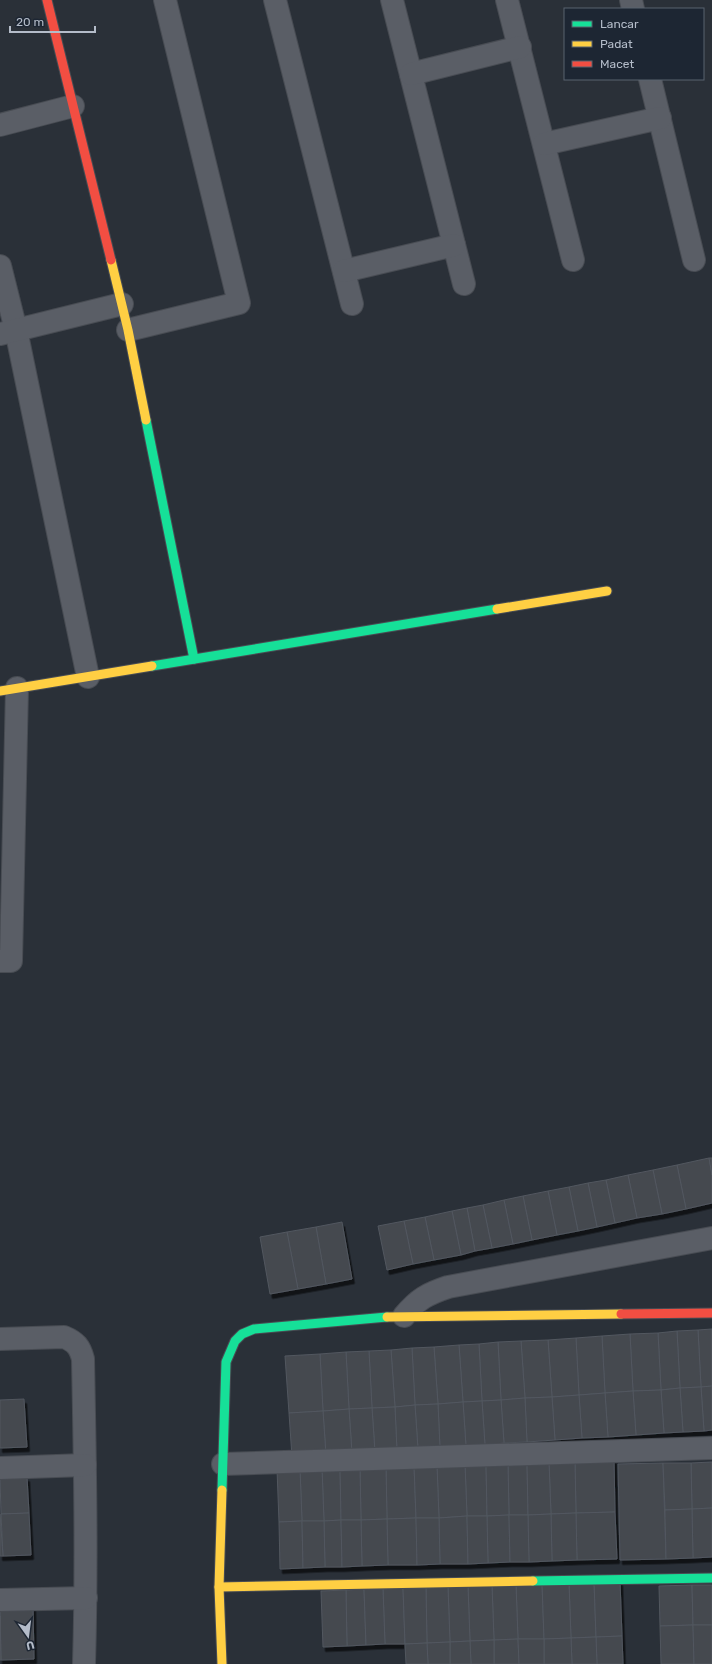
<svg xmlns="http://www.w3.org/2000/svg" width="712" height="1664" font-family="Rubik,sans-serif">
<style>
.building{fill:#444950;stroke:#52575f;filter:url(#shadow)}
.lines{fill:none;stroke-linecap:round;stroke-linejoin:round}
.street-casing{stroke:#484c53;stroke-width:24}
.fast-casing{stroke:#484c53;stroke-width:11}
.slow-casing{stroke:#484c53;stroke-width:11}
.jam-casing{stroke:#484c53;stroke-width:11}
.street{stroke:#5a5e66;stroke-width:22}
.fast{stroke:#16e098;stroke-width:9}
.slow{stroke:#ffcf43;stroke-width:9}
.jam{stroke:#f24e42;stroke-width:9}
</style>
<defs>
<filter id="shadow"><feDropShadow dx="2.5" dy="4.5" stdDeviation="0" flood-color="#0009"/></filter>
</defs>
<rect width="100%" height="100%" fill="#2a3038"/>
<g class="building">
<path d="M709 1158 712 1175V1203L686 1209 677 1165Z"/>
<path d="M709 1158H712V1175Z"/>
<path d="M677 1165 686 1209 662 1214 653 1170Z"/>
<path d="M653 1170 662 1214 637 1218 628 1175Z"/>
<path d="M628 1175 637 1218 615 1223 606 1180Z"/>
<path d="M606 1180 615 1223 597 1227 588 1183Z"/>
<path d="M588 1183 597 1227 578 1231 569 1187Z"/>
<path d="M569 1187 578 1231 557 1235 548 1191Z"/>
<path d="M548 1191 557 1235 532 1240 523 1196Z"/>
<path d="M523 1196 532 1240 513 1244 504 1200Z"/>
<path d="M504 1200 513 1244 492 1248 483 1205Z"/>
<path d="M483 1205 492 1248 475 1251 467 1208Z"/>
<path d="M467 1208 475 1251 461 1255 452 1211Z"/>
<path d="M452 1211 461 1255 434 1260 425 1217Z"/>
<path d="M425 1217 434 1260 413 1264 404 1221Z"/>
<path d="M404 1221 413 1264 387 1270 378 1226Z"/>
<path d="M342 1222 352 1279 326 1284 316 1227Z"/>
<path d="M316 1227 326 1284 298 1289 287 1232Z"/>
<path d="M287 1232 298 1289 270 1294 260 1237Z"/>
<path d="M712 1329V1386L701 1387 698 1330Z"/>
<path d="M698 1330 701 1387 680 1388 677 1331Z"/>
<path d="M677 1331 680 1388 661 1390 658 1333Z"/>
<path d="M658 1333 661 1390 633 1391 630 1334Z"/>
<path d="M630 1334 633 1391 605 1393 602 1336Z"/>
<path d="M602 1336 605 1393 579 1395 576 1338Z"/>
<path d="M576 1338 579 1395 552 1397 548 1340Z"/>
<path d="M548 1340 552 1397 525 1398 521 1341Z"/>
<path d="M521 1341 525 1398 501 1400 498 1342Z"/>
<path d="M498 1342 501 1400 482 1401 479 1344Z"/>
<path d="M479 1344 482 1401 463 1402 459 1345Z"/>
<path d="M459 1345 463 1402 438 1404 434 1347Z"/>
<path d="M434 1347 438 1404 415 1405 412 1348Z"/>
<path d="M412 1348 415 1405 395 1407 391 1350Z"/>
<path d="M391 1350 395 1407 372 1408 369 1351Z"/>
<path d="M369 1351 372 1408 349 1409 346 1352Z"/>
<path d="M346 1352 349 1409 323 1411 320 1354Z"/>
<path d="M320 1354 323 1411 289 1413 285 1356Z"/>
<path d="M712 1386V1430L704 1431 701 1387Z"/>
<path d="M701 1387 704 1431 683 1432 680 1388Z"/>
<path d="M680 1388 683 1432 664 1433 661 1390Z"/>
<path d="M661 1390 664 1433 636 1435 633 1391Z"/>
<path d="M633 1391 636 1435 608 1437 605 1393Z"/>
<path d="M605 1393 608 1437 582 1438 579 1395Z"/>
<path d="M579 1395 582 1438 555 1440 552 1397Z"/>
<path d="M552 1397 555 1440 527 1442 525 1398Z"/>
<path d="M525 1398 527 1442 504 1443 501 1400Z"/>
<path d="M24 1399 27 1447 0 1448V1400Z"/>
<path d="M501 1400 504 1443 485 1445 482 1401Z"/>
<path d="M482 1401 485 1445 466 1446 463 1402Z"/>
<path d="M463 1402 466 1446 440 1448 438 1404Z"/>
<path d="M438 1404 440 1448 418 1449 415 1405Z"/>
<path d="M415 1405 418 1449 397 1451 395 1407Z"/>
<path d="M395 1407 397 1451 375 1452 372 1408Z"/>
<path d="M372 1408 375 1452 352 1453 349 1409Z"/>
<path d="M349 1409 352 1453 326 1455 323 1411Z"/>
<path d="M323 1411 326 1455 292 1457 289 1413Z"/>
<path d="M614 1459 615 1512 576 1513 575 1461Z"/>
<path d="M575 1461 576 1513 551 1514 549 1462Z"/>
<path d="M527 1462 528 1515H509L508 1463Z"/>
<path d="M527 1462H549L551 1514 528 1515Z"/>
<path d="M712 1462V1508L692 1509 691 1463Z"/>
<path d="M486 1463 487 1516H467L465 1464Z"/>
<path d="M486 1463H508L509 1515 487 1516Z"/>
<path d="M663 1463 666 1559 620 1560 618 1464Z"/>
<path d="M663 1463H691L692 1509 665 1510Z"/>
<path d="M465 1464 467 1516 439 1518 437 1465Z"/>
<path d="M414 1465 416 1518 387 1519 386 1466Z"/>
<path d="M414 1465H437L439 1518H416Z"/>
<path d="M386 1466 387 1519 361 1520 360 1467Z"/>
<path d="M340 1467 341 1520 324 1521 322 1468Z"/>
<path d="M340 1467H360L361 1520H341Z"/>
<path d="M322 1468 324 1521H302L300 1469Z"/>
<path d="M277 1469H300L302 1521 279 1522Z"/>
<path d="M27 1477 29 1513 1 1514 0 1478Z"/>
<path d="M712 1508V1557L693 1558 692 1509Z"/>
<path d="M692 1509 693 1558 666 1559 665 1510Z"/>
<path d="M615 1512 617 1559 577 1560 576 1513Z"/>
<path d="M29 1513 31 1555 3 1556 1 1514Z"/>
<path d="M576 1513 577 1560 552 1561 551 1514Z"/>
<path d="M0 1514 3 1556H0Z"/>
<path d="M551 1514 552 1561 529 1562 528 1515Z"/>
<path d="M509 1515 510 1562 488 1563 487 1516Z"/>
<path d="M509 1515H528L529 1562H510Z"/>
<path d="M467 1516 468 1564H440L439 1518Z"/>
<path d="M467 1516H487L488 1563 468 1564Z"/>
<path d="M416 1518 417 1565H388L387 1519Z"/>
<path d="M416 1518H439L440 1564 417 1565Z"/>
<path d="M387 1519 388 1565 362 1566 361 1520Z"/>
<path d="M341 1520 342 1567H325L324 1521Z"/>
<path d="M341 1520H361L362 1566 342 1567Z"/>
<path d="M302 1521 303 1568 280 1569 279 1522Z"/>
<path d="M302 1521H324L325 1567 303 1568Z"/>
<path d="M594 1581 596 1637 571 1638 569 1583Z"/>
<path d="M594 1581H620L622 1636 596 1637Z"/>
<path d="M542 1583 544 1639H518L516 1584Z"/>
<path d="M542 1583H569L571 1638 544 1639Z"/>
<path d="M516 1584 518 1639 494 1640 492 1585Z"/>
<path d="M492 1585 494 1640 470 1641 468 1586Z"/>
<path d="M692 1585 693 1625 660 1626 659 1586Z"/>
<path d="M692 1585H712V1625H693Z"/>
<path d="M468 1586 470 1641 450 1642 448 1587Z"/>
<path d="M448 1587 450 1642 427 1643 426 1588Z"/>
<path d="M403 1588 405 1644H385L383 1589Z"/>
<path d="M403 1588H426L427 1643 405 1644Z"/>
<path d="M364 1589 366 1645 347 1646 346 1590Z"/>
<path d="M364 1589H383L385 1644 366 1645Z"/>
<path d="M346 1590 347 1646 323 1647 321 1591Z"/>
<path d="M33 1604 34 1659 1 1660 0 1605Z"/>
<path d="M0 1616 1 1660H0Z"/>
<path d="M693 1625 694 1664H661L660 1626Z"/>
<path d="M693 1625H712V1664H694Z"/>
<path d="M622 1636 623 1664H597L596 1637Z"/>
<path d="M596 1637 597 1664H572L571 1638Z"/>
<path d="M571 1638 572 1664H544V1639Z"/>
<path d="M518 1639 519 1664H494V1640Z"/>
<path d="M518 1639H544V1664H519Z"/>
<path d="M494 1640V1664H471L470 1641Z"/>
<path d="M470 1641 471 1664H450V1642Z"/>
<path d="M450 1642V1664H428L427 1643Z"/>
<path d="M427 1643 428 1664H406L405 1644Z"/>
</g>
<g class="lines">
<g class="street-casing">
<g id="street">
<path d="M275 0 352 304"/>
<path d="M392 0 464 284"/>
<path d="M507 0 573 260"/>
<path d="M631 0 633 9"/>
<path d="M411 74 520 47"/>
<path d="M650 79 694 260"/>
<path d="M0 125 73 106"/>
<path d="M544 144 660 118"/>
<path d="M0 266 16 330 88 677"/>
<path d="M344 271 454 245"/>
<path d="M128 330 239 303 165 0"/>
<path d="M0 334 122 304"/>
<path d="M0 961H11L17 688"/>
<path d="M404 1316C418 1299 427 1294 448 1287L712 1238"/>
<path d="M0 1339 64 1337C76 1342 80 1347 83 1359 85 1461 87 1562 84 1664"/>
<path d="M223 1464 712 1448"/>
<path d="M0 1468 85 1465"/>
<path d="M0 1600 86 1598"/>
</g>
</g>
<g class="fast-casing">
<g id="fast">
<path d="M146 420 194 659"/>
<path d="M152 666 497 609"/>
<path d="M222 1490 226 1362 235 1341 242 1334 254 1329 387 1317"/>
<path d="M533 1581 712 1578"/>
</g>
</g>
<g class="slow-casing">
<g id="slow">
<path d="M111 260 128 330 146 420"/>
<path d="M497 609 607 591"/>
<path d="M0 691 152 666"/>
<path d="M387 1317 621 1314"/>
<path d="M219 1587 533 1581"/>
<path d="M222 1664 219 1587 222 1490"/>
</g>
</g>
<g class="jam-casing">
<g id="jam">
<path d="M47 0 111 260"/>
<path d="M621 1314 712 1313"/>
</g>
</g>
<use href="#street" class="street"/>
<use href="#fast" class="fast"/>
<use href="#slow" class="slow"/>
<use href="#jam" class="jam"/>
</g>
<rect x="564" y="8" width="140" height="72" fill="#1d2633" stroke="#59626f"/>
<rect x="572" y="21" width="20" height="6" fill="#16e098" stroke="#59626f"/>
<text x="600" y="28" font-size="12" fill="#b4bcc9">Lancar</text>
<rect x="572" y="41" width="20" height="6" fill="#ffcf43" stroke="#59626f"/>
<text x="600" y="48" font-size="12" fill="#b4bcc9">Padat</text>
<rect x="572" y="61" width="20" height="6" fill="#f24e42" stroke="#59626f"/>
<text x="600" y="68" font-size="12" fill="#b4bcc9">Macet</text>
<g transform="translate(28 1636) rotate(166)" stroke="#1d2633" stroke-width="3" paint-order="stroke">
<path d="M0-3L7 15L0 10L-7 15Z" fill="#b4bcc9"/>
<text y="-6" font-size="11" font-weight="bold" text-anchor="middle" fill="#b4bcc9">U</text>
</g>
<path d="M10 26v6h85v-6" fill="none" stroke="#b4bcc9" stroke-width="2"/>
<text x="16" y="26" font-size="12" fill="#b4bcc9" stroke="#1d2633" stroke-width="3" paint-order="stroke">20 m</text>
</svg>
